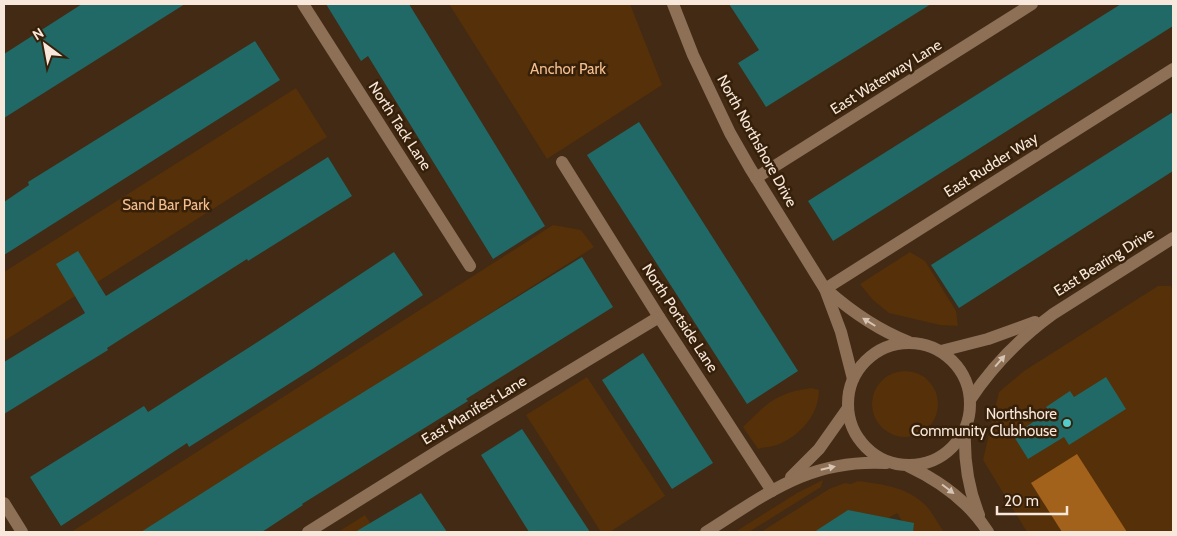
<svg xmlns="http://www.w3.org/2000/svg" width="1177" height="536" font-family="Cabin,sans-serif">
<style>
.green{fill:#553008}
.water{fill:#a3621b}
.building{fill:#206966}
.lines{fill:none;stroke-linecap:round;stroke-linejoin:round}
.minor{stroke:#8d7056;stroke-width:12}
.oneway{fill:#d7c4b3}
.poi-dot{fill:#53cdc9;stroke:#37200a;stroke-width:2}
.labels{text-anchor:middle;stroke-width:5;stroke-linejoin:round;paint-order:stroke}
.park-label{font-size:15px;fill:#f4be8e;stroke:#37200a}
.street-label{font-size:15px;fill:#f7e8db;stroke:#37200a}
.poi-label{font-size:15px;fill:#f7e8db;stroke:#37200a;text-anchor:end}
</style>
<rect width="100%" height="100%" fill="#422a14"/>
<g class="green">
<path d="M449 4H630L662 85 547 159Z"/>
<path d="M296 88 327 137 4 341V272Z"/>
<path d="M553 225 581 230 594 247 147 532H71Z"/>
<path d="M910 252 925 261 956 311 958 326 940 325 889 313 873 300 860 284Z"/>
<path d="M1158 286H1171L1173 294V532H1027L983 460 999 392 1024 371Z"/>
<circle cx="905" cy="404" r="33"/>
<path d="M587 377 665 496 610 532H601L526 415Z"/>
<path d="M811 388 819 390C819 415 800 436 777 445 771 447 764 447 758 449L743 427C767 403 776 393 811 388Z"/>
<path d="M823 480 821 487 749 532H735L797 493Z"/>
<path d="M858 481C883 484 912 488 929 509 934 516 939 525 944 532H909L897 513 880 523 848 511 814 532H761L829 489 845 483 851 484Z"/>
<path d="M365 515 376 532H338Z"/>
</g>
<path class="water" d="M1077 454 1127 532H1062L1031 483Z"/>
<g class="building">
<path d="M82 4H185L4 118V54Z"/>
<path d="M326 4H409L545 226 493 259 368 56 361 61Z"/>
<path d="M729 4H931L766 107 738 63 759 50Z"/>
<path d="M1121 4H1173V26L833 241 808 201Z"/>
<path d="M255 41 280 80 4 255V202L29 185 28 182Z"/>
<path d="M1173 112V171L959 308 931 265Z"/>
<path d="M639 122 798 371 747 404 587 155Z"/>
<path d="M328 157 352 196 248 261 247 259 107 348 108 350 4 414V362L85 313 56 264 78 251 106 296Z"/>
<path d="M394 252 423 295 314 368 189 447 187 443 61 526 30 477 144 406 148 412 273 332Z"/>
<path d="M582 257 613 307 466 399 468 401 302 504 303 505 262 532H141L273 448Z"/>
<path d="M643 353 713 463 672 489 602 380Z"/>
<path d="M1106 377 1126 409 1069 445 1064 437 1028 459 1013 435 1049 412 1046 407 1070 391 1074 397Z"/>
<path d="M522 429 590 532H529L481 455Z"/>
<path d="M421 493 447 532H355Z"/>
<path d="M848 510 914 523 913 532H814Z"/>
</g>
<g class="lines">
<g class="minor">
<path d="M303 4 470 266"/>
<path d="M673 4 693 55 730 133 750 168 825 289 841 332 853 379"/>
<path d="M562 162 659 317 772 491"/>
<path d="M756 178 1032 4"/>
<path d="M825 289 1173 69"/>
<path d="M827 290C852 312 878 330 909 342"/>
<circle cx="909" cy="404" r="61"/>
<path d="M941 351 988 339 1035 322"/>
<path d="M970 400C993 365 1020 338 1053 314L1173 238"/>
<path d="M965 432C964 461 968 488 979 515"/>
<path d="M908 466C940 481 969 502 988 532"/>
<path d="M791 477 819 449 848 408"/>
<path d="M4 503 22 532"/>
<path d="M308 532 444 447 659 317"/>
<path d="M706 532C768 493 809 459 886 463"/>
</g>
</g>
<defs><path id="oneway-solid" d="M-6-.8H1V-3.2L6.5 0L1 3.2V.8H-6Z" transform="scale(1.25)"/></defs>
<g class="oneway">
<use href="#oneway-solid" transform="translate(869 322) rotate(-148)"/>
<use href="#oneway-solid" transform="translate(1000 361) rotate(-49)"/>
<use href="#oneway-solid" transform="translate(828 468) rotate(-13)"/>
<use href="#oneway-solid" transform="translate(948 489) rotate(37)"/>
</g>
<circle class="poi-dot" cx="1067" cy="423" r="5"/>
<g class="labels">
<g class="park-label">
<text x="568" y="74">Anchor Park</text>
<text x="166" y="210">Sand Bar Park</text>
</g>
<g class="street-label">
<text transform="translate(886 77) rotate(-32)" y="5">East Waterway Lane</text>
<text transform="translate(400 126) rotate(57)" y="5">North Tack Lane</text>
<text transform="translate(757 141) rotate(61)" y="5">North Northshore Drive</text>
<text transform="translate(991 165) rotate(-32)" y="5">East Rudder Way</text>
<text transform="translate(1104 262) rotate(-32)" y="5">East Bearing Drive</text>
<text transform="translate(680 318) rotate(57)" y="5">North Portside Lane</text>
<text transform="translate(474 410) rotate(-31)" y="5">East Manifest Lane</text>
</g>
<g class="poi-label">
<text x="1057" y="419">Northshore<tspan x="1057" dy="17">Community Clubhouse</tspan></text>
</g>
</g>
<rect width="1177" height="536" fill="none" stroke="#f7e8db" stroke-width="10"/>
<g transform="translate(45 45) rotate(328)" stroke="#37200a" stroke-width="4" paint-order="stroke">
<path d="M0-4L9 19L0 12L-9 19Z" fill="#f7e8db"/>
<text y="-8" font-size="14" font-weight="bold" text-anchor="middle" fill="#f7e8db">N</text>
</g>
<path d="M997 506v8h70v-8" fill="none" stroke="#f7e8db" stroke-width="2.5"/>
<text x="1004" y="506" font-size="15" fill="#f7e8db" stroke="#37200a" stroke-width="4" paint-order="stroke">20 m</text>
</svg>
